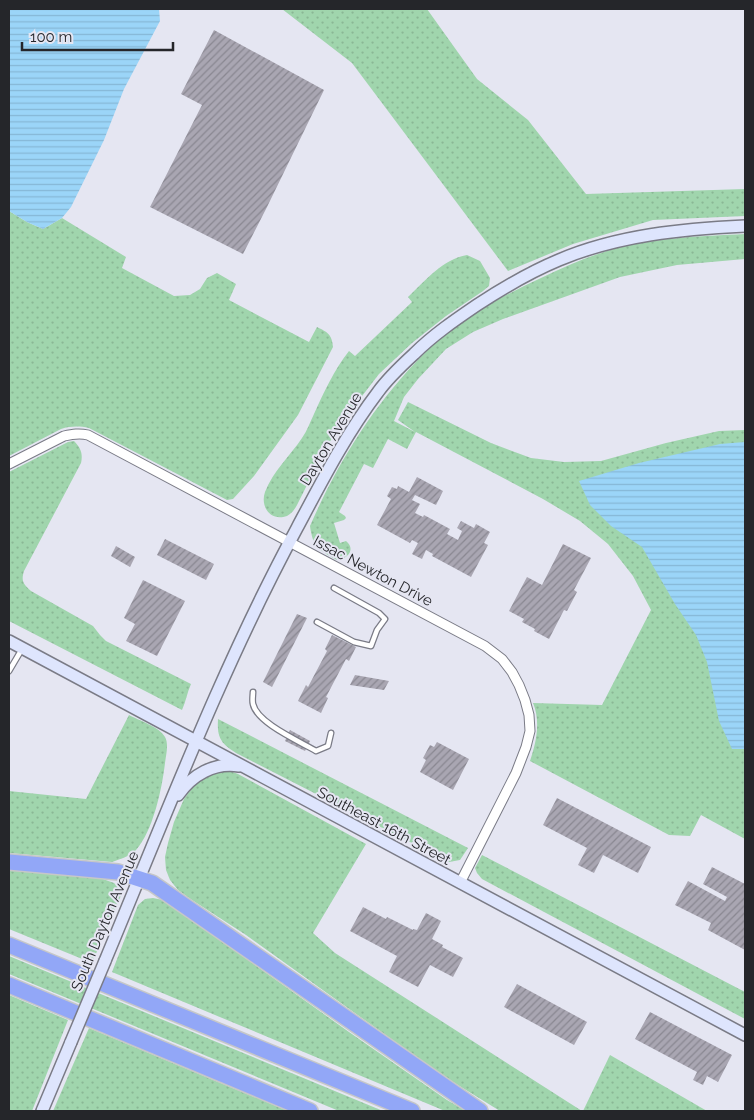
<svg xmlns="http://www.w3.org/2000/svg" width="754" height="1120" font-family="Raleway,sans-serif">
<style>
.grass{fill:url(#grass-dots)}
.water{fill:url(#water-rules)}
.building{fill:url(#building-hatch)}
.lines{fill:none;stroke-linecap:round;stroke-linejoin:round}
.lane-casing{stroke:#7a7b86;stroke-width:7}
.street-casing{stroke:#7a7b86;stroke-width:11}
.secondary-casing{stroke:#7a7b86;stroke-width:14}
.highway-casing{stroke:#c6c7c8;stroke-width:18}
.lane{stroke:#fff;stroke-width:4.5}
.street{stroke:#fff;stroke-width:9}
.secondary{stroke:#dee5fd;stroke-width:11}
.highway{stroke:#92a7f7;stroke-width:15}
.secondary-bridge-casing{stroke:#7a7b86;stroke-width:14;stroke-linecap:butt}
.secondary-bridge{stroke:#dee5fd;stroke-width:11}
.labels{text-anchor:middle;stroke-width:4;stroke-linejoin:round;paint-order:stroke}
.street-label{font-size:15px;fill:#25262a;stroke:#e5e6f2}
</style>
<defs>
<pattern id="grass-dots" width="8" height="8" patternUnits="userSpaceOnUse" patternTransform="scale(1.25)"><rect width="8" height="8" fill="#a0d5ad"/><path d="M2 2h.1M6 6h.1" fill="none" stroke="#8ab795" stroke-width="1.8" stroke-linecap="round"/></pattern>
<pattern id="water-rules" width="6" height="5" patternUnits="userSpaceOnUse" patternTransform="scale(1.25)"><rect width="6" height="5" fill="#9bd5f8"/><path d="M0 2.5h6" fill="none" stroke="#85b7d5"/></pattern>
<pattern id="building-hatch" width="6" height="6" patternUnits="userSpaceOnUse" patternTransform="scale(1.25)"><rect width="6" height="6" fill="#a9a6b2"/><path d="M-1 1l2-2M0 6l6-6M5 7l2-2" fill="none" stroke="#898791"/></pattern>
</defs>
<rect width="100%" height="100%" fill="#e5e6f2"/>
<g class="grass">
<path d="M282 9H427L477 79 528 120 586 194 745 189V216L653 220 573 244 508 271 352 63Z"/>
<path d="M9 211 27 222 43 229 62 218 126 257 122 268 174 296 190 295 200 289 207 278 217 273 236 284 229 300 309 342 317 327C327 332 332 334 333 347L298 415 254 476 233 499 227 500 89 428C79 426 71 426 61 429L9 456Z"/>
<path d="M745 234V259L677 265 620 277 503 319 473 332 446 349 418 379 404 397 394 421 415 432 398 420 408 402 491 443 531 458 564 462 601 461 666 443 719 431 745 430V839L701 815 690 836 669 835 530 761C536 743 541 722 533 703L602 705 651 610 633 576 608 544 580 521 543 499 416 432 407 449 388 439 373 468 364 464 339 512 345 516 346 518 344 520 334 523 340 543 346 541C356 549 348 559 337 560 319 550 313 548 310 526 336 466 371 409 416 362 422 356 428 349 435 343 465 316 504 295 541 278 562 268 584 258 607 251 650 238 700 236 745 234Z"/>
<path d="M467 255 480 261 490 278 489 286 483 291 446 316 412 343 379 374 339 426 321 457 297 505C295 509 291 514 287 516 270 522 260 506 265 492 273 471 290 456 302 438 307 431 310 422 314 414 324 392 334 370 349 351L355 356 412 302 408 297C425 281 443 259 467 255Z"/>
<path d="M74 441C81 448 83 454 81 463L24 571C21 581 23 584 31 591L93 626 100 635 106 641 191 684C187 693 186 701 182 710L9 621V472L68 442Z"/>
<path d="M129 715C138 720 160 727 165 737 169 744 166 755 165 763 162 789 153 831 136 850 129 857 120 859 112 862L9 853V791L86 799Z"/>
<path d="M218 719 468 848 460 860 449 862 236 753C220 743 217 737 218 719Z"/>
<path d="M222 768 238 774 366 844 313 933 335 953 582 1111H500L440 1074 246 935 192 900 178 890 170 880 166 870 165 857 168 843 174 822 184 799 195 784 202 778Z"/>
<path d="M482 855 745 992V1019L482 879 477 873 475 868Z"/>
<path d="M9 870 100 878 114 883 122 891 120 898 92 963 9 929Z"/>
<path d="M153 898 163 900 174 907 349 1032 447 1100 466 1111H445L112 972 138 905 145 899Z"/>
<path d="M9 956 383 1111H339L9 974Z"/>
<path d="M9 995 68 1020 32 1111H9Z"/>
<path d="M89 1028 288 1111H53Z"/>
<path d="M610 1055 707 1111H583Z"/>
</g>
<g class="water">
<path d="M9 9H159L160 21 124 89 104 140 71 207 62 218 43 229 27 222 9 211Z"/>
<path d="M745 442V748L744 749H732L719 721 707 662 696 635 675 604 642 547 611 526 590 505 579 481 639 463 720 444Z"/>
</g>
<g class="building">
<path d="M214 30 324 90 267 207 243 254 150 207 202 105 181 94Z"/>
<path d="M417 477 443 491 436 505 415 495 412 500 420 504 415 513 423 517 424 515 450 529 447 534 458 540 462 531 457 528 461 521 474 528 476 524 490 532 484 543 488 545 471 577 432 556 433 554 426 550 422 559 412 554 418 543 412 540 410 543 377 525 391 499 387 496 392 487 397 489 398 486 409 492Z"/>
<path d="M165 539 214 564 206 580 157 555Z"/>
<path d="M563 544 591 558 574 590 577 592 567 611 564 610 549 639 534 631 535 629 522 622 524 619 509 611 527 577 542 585Z"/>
<path d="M116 546 135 557 130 567 111 556Z"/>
<path d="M143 580 185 601 157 656 126 641 135 624 124 618Z"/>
<path d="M297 614 307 618 272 687 263 682Z"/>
<path d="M332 635 356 647 349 661 346 659 326 697 328 698 321 713 298 701 306 685 308 687 327 651 325 649Z"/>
<path d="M355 675 389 681 384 690 350 685Z"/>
<path d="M290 730 310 741 305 751 285 741Z"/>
<path d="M437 742 469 759 453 790 420 772 426 760 423 758 430 745 434 747Z"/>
<path d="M557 798 651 847 638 873 603 855 594 873 578 865 587 848 543 825Z"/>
<path d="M712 867 745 884V950L708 930 711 923 675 905 688 881 725 901 727 897 703 884Z"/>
<path d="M363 907 386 919 387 917 413 930V929L417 930 426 913 441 921 432 939 443 945 442 947 463 958 453 977 430 965 418 987 389 972 397 956 350 931Z"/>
<path d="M517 984 587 1022 574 1045 504 1007Z"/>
<path d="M650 1012 732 1055 718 1082 707 1076 703 1085 693 1080 697 1072 635 1039Z"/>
</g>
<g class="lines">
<g class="lane-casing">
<g id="lane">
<path d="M317 622 354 642 371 646 377 630 385 619 379 613 334 588"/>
<path d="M9 671 22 649"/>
<path d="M253 692C253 695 252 700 253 704 257 723 299 741 316 751L328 746 331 733"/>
</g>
</g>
<g class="street-casing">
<path id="street" d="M9 464 64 436C73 434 79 433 88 435L485 646 502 659 512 672 519 685 525 700 529 715 530 731 526 747 516 773 460 883"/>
</g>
<g class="secondary-casing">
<g id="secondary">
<path d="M9 641 745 1035"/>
<path d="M178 795C192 775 214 762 239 766"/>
<path d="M105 961C166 815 222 667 297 528 322 481 346 434 378 392 388 378 402 365 414 354 433 335 455 320 477 305 503 288 530 272 559 260 618 235 683 229 745 226"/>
<path d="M42 1111 71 1042"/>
</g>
</g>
<g class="highway-casing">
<g id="highway">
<path d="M9 862 118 872 152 883 480 1111"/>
<path d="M9 945 412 1111"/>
<path d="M9 985 310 1111"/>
</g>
</g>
<use href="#lane" class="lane"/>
<use href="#street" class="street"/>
<use href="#secondary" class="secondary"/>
<use href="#highway" class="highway"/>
<g class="secondary-bridge-casing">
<path id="secondary-bridge" d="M71 1042 105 961"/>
</g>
<use href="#secondary-bridge" class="secondary-bridge"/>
</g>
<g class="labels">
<g class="street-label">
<text transform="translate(331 439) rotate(-59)" y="5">Dayton Avenue</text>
<text transform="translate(373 571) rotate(28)" y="5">Issac Newton Drive</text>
<text transform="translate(384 826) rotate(28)" y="5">Southeast 16th Street</text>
<text transform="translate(105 921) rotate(-67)" y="5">South Dayton Avenue</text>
</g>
</g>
<rect width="754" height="1120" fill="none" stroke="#25262a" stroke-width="20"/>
<path d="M22 42v8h151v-8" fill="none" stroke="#25262a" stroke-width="2.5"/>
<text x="30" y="42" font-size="15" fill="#25262a" stroke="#e5e6f2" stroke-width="4" paint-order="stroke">100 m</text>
</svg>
